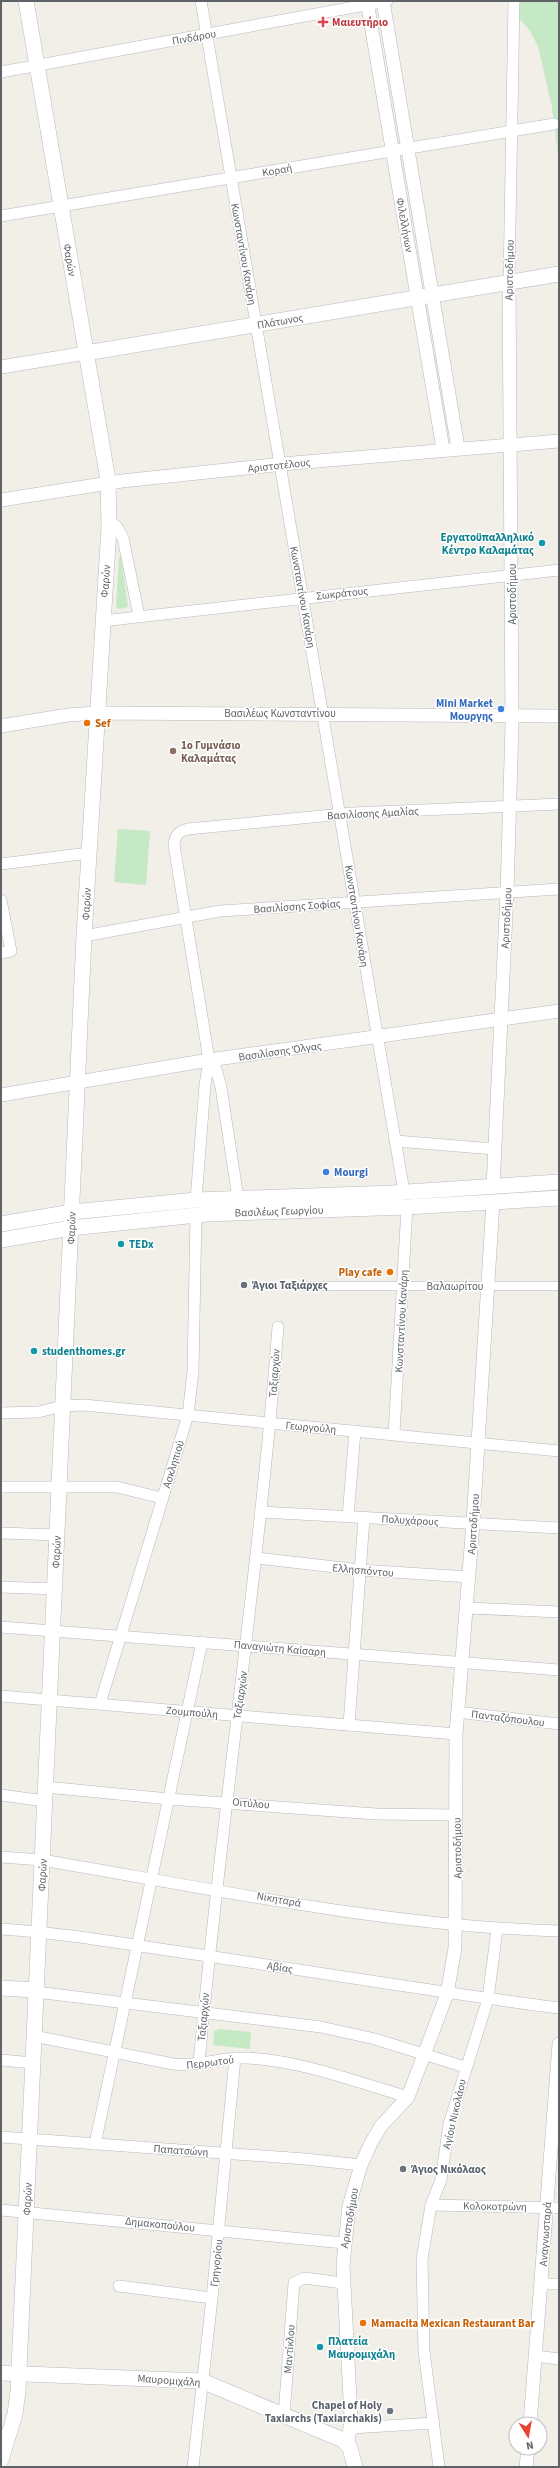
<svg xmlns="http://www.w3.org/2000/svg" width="560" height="2468" font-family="'Source Sans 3',sans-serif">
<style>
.green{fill:#c5e8c5}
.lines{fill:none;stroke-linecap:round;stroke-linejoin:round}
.pedestrian-casing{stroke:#b5b8bc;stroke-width:9}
.minor-casing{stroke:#b5b8bc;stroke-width:12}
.tertiary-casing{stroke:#b5b8bc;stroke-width:14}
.secondary-casing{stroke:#b6babf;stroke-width:16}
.pedestrian{stroke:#fff;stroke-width:8}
.minor{stroke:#fff;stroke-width:11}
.tertiary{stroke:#fff;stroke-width:13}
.secondary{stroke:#fff;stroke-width:15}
.health-dot{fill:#e0444e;stroke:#fff;stroke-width:1.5}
.culture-dot{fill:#0f9aa8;stroke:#fff;stroke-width:1.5}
.shop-dot{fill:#3f7fe0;stroke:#fff;stroke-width:1.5}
.food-dot{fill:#e8710a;stroke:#fff;stroke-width:1.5}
.education-dot{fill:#8d6e63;stroke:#fff;stroke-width:1.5}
.worship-dot{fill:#6b7280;stroke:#fff;stroke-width:1.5}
.labels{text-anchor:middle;stroke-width:3;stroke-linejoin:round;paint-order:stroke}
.health-label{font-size:11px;font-weight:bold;fill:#be3a42;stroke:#fff;text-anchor:start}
.street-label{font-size:11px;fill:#5f6368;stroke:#fff}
.culture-label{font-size:11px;font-weight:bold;fill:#0d838f;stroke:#fff;text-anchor:start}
.shop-label{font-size:11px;font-weight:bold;fill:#366cbe;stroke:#fff;text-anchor:end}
.food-label{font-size:11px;font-weight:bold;fill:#c56008;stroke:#fff;text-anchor:start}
.education-label{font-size:11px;font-weight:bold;fill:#785e54;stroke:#fff;text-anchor:start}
.worship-label{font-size:11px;font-weight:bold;fill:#5b616d;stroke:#fff;text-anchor:start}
</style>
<rect width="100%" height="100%" fill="#f1efe8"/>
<g class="green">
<path d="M516 1H559V163L552 107 538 46 530 31 515 13Z"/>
<path d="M119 557H121L128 607 118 609 116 606Z"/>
<path d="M118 829 150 831 146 885 114 882Z"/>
<path d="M220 2029 251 2032 250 2049 213 2045 214 2031Z"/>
</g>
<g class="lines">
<g class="pedestrian-casing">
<path id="pedestrian" d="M303 1286H559"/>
</g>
<g class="minor-casing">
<g id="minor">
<path d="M201 1 404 1192"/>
<path d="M1 72 387 1"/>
<path d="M1 216 554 124"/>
<path d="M509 282 514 1"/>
<path d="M109 520 117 527 123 538 139 616"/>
<path d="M102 621 559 570"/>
<path d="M1 864 89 853"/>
<path d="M1 900 11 951 1 953"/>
<path d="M84 936 220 911 559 889"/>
<path d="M209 1060 216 1069 221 1087 238 1198"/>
<path d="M396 1141 494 1149"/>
<path d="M196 1200 205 1085 209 1060 174 845C175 835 178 832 188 829L353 813 559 804"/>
<path d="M1 1413 38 1412 63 1406 84 1405 559 1451"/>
<path d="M394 1434 407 1207"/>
<path d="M1 1487H117L162 1498"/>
<path d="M261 1512 559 1528"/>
<path d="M348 1517 355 1431"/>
<path d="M1 1533 57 1535"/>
<path d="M257 1558 361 1570 469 1577"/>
<path d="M1 1587 55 1589"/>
<path d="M467 1608 559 1612"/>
<path d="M1 1627 559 1670"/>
<path d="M1 1696 456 1734"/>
<path d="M100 1704 188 1415 193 1371 196 1216"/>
<path d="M457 1712 559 1724"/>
<path d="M349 1725 364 1518"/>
<path d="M46 1787 169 1799 376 1814 456 1815"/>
<path d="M1 1795 45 1801"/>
<path d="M1 1857 42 1860C212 1889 386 1926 559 1931"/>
<path d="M1 1929C63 1933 125 1944 187 1953 311 1971 435 1992 559 2008"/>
<path d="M36 1992 321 2027 375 2039 465 2067"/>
<path d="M34 2036 173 2064C197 2067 220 2057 245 2058 300 2060 356 2082 408 2097"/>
<path d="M1 2060 33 2063"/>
<path d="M199 2063C221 1817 259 1573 278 1327"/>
<path d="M1 2137 305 2159 361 2165"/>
<path d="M95 2144 202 1642"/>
<path d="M431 2205 559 2208"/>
<path d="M1 2210 344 2243"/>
<path d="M542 2284H559"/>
<path d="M119 2286 212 2298"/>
<path d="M536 2356 559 2359"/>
<path d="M284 2415 294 2283 304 2278 343 2283"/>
<path d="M351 2428 434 2423"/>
<path d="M193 2467 212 2298 235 2058"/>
<path d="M439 2467 424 2351 422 2259 431 2205 441 2180 449 2124 488 1999 497 1929"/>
</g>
</g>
<g class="tertiary-casing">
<g id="tertiary">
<path d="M367 1 443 449"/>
<path d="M383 1 458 448"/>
<path d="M1 367 86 353"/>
<path d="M1 500 122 481 293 463 559 441"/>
<path d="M1 726 68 715 98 713 559 716"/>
<path d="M1 1095 209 1060 559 1011"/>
<path d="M493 1187 507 892 512 725 509 282"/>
<path d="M530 2424 559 2044"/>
<path d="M348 2444 351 2418 343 2265 349 2206 361 2165 371 2143 381 2126 408 2097 447 1994 455 1948 456 1734 473 1523 493 1202"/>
<path d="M526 2467 528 2448"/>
</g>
</g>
<g class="secondary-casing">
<g id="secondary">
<path d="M86 353 559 274"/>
<path d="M1 1224 72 1212 196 1200 392 1193 559 1182"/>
<path d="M1 1240 71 1228 207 1214 407 1207 559 1198"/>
<path d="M1 1988 36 1990"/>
<path d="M1 2373 202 2381 343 2440 350 2448 355 2467"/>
<path d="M1 2460 15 2414 18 2391 84 936 109 527 108 480 26 1"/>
</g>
</g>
<use href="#pedestrian" class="pedestrian"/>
<use href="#minor" class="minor"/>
<use href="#tertiary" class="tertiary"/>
<use href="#secondary" class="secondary"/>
</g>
<path class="health-dot" d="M321 16h4v4h4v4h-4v4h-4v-4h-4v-4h4z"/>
<g class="culture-dot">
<circle cx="542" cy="543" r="4"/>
<circle cx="121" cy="1244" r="4"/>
<circle cx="34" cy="1351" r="4"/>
<circle cx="320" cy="2347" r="4"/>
</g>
<g class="shop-dot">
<circle cx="501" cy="709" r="4"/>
<circle cx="326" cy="1172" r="4"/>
</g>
<g class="food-dot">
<circle cx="87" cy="723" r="4"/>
<circle cx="390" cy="1272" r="4"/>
<circle cx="363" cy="2323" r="4"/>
</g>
<circle class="education-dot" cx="173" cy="751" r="4"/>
<g class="worship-dot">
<circle cx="244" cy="1285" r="4"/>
<circle cx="403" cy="2169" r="4"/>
<circle cx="390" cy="2411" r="4"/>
</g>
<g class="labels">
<g class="health-label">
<text x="332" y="26">Μαιευτήριο</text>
</g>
<g class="street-label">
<text transform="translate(194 37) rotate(-10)" y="4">Πινδάρου</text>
<text transform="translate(277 170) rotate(-10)" y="4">Κοραή</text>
<text transform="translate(405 225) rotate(80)" y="4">Φιλελλήνων</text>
<text transform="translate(244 254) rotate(80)" y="4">Κωνσταντίνου Κανάρη</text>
<text transform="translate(70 260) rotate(80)" y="4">Φαρών</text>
<text transform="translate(509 270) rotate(-89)" y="4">Αριστοδήμου</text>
<text transform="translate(280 321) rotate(-10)" y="4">Πλάτωνος</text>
<text transform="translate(279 465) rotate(-6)" y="4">Αριστοτέλους</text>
<text transform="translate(105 581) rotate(-86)" y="4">Φαρών</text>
<text transform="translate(342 593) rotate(-6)" y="4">Σωκράτους</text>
<text transform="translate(512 594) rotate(-90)" y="4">Αριστοδήμου</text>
<text transform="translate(303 597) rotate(80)" y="4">Κωνσταντίνου Κανάρη</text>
<text x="280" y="717">Βασιλέως Κωνσταντίνου</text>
<text transform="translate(373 813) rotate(-3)" y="4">Βασιλίσσης Αμαλίας</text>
<text transform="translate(86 904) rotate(-87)" y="4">Φαρών</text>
<text transform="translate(297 906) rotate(-4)" y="4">Βασιλίσσης Σοφίας</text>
<text transform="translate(357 916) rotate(81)" y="4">Κωνσταντίνου Κανάρη</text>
<text transform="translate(506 918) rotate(-87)" y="4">Αριστοδήμου</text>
<text transform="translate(280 1051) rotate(-8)" y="4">Βασιλίσσης Όλγας</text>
<text transform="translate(279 1211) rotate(-2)" y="4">Βασιλέως Γεωργίου</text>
<text transform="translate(71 1228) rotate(-88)" y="4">Φαρών</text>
<text x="455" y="1290">Βαλαωρίτου</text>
<text transform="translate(401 1321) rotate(-87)" y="4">Κωνσταντίνου Κανάρη</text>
<text transform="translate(274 1373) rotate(-86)" y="4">Ταξιαρχών</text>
<text transform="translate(311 1427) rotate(5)" y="4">Γεωργούλη</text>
<text transform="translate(173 1464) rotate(-73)" y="4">Ασκληπιού</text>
<text transform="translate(410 1520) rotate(3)" y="4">Πολυχάρους</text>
<text transform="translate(473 1524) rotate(-86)" y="4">Αριστοδήμου</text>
<text transform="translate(56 1552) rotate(-87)" y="4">Φαρών</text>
<text transform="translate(363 1570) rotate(5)" y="4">Ελλησπόντου</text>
<text transform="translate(280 1648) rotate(5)" y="4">Παναγιώτη Καίσαρη</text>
<text transform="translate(240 1695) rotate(-82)" y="4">Ταξιαρχών</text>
<text transform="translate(192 1712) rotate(5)" y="4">Ζουμπούλη</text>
<text transform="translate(508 1718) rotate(7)" y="4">Πανταζόπουλου</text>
<text transform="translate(251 1803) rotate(5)" y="4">Οιτύλου</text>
<text transform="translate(457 1848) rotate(-91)" y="4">Αριστοδήμου</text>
<text transform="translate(42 1875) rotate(-87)" y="4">Φαρών</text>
<text transform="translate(279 1899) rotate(10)" y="4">Νικηταρά</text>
<text transform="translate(280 1967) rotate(9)" y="4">Αβίας</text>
<text transform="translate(203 2017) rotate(-85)" y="4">Ταξιαρχών</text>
<text transform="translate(210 2062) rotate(-7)" y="4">Περρωτού</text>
<text transform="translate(454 2114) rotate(-77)" y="4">Αγίου Νικολάου</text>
<text transform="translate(181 2150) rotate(4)" y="4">Παπατσώνη</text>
<text transform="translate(27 2199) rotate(-87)" y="4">Φαρών</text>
<text transform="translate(495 2206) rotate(1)" y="4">Κολοκοτρώνη</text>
<text transform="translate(349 2218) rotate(-80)" y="4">Αριστοδήμου</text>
<text transform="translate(160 2224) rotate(6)" y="4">Δημακοπούλου</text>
<text transform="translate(545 2234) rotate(-86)" y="4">Αναγνωσταρά</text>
<text transform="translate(216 2263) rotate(-84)" y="4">Γρηγορίου</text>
<text transform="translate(289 2349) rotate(-86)" y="4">Μαντίκλου</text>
<text transform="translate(169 2380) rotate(4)" y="4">Μαυρομιχάλη</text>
</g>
<g class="culture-label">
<text x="534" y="541" text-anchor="end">Εργατοϋπαλληλικό<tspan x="534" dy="13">Κέντρο Καλαμάτας</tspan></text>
<text x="129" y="1248">TEDx</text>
<text x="42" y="1355">studenthomes.gr</text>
<text x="328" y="2345">Πλατεία<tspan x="328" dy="13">Μαυρομιχάλη</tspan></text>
</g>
<g class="shop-label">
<text x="493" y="707">Mini Market<tspan x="493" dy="13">Μουργης</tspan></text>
<text x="334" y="1176" text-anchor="start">Mourgi</text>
</g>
<g class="food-label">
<text x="95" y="727">Sef</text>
<text x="382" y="1276" text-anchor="end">Play cafe</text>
<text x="371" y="2327">Mamacita Mexican Restaurant Bar</text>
</g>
<g class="education-label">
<text x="181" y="749">1ο Γυμνάσιο<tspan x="181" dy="13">Καλαμάτας</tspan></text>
</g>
<g class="worship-label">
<text x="252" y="1289">Άγιοι Ταξιάρχες</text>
<text x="411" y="2173">Άγιος Νικόλαος</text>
<text x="382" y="2409" text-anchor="end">Chapel of Holy<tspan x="382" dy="13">Taxiarchs (Taxiarchakis)</tspan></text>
</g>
</g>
<rect width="560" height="2468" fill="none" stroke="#5f6368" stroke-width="4"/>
<g transform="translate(528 2436) rotate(169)"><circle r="19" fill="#ffffff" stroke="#bfc1c3"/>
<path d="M0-3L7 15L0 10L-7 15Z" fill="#ea4335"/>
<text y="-6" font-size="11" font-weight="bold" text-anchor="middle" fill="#5f6368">N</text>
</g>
</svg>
